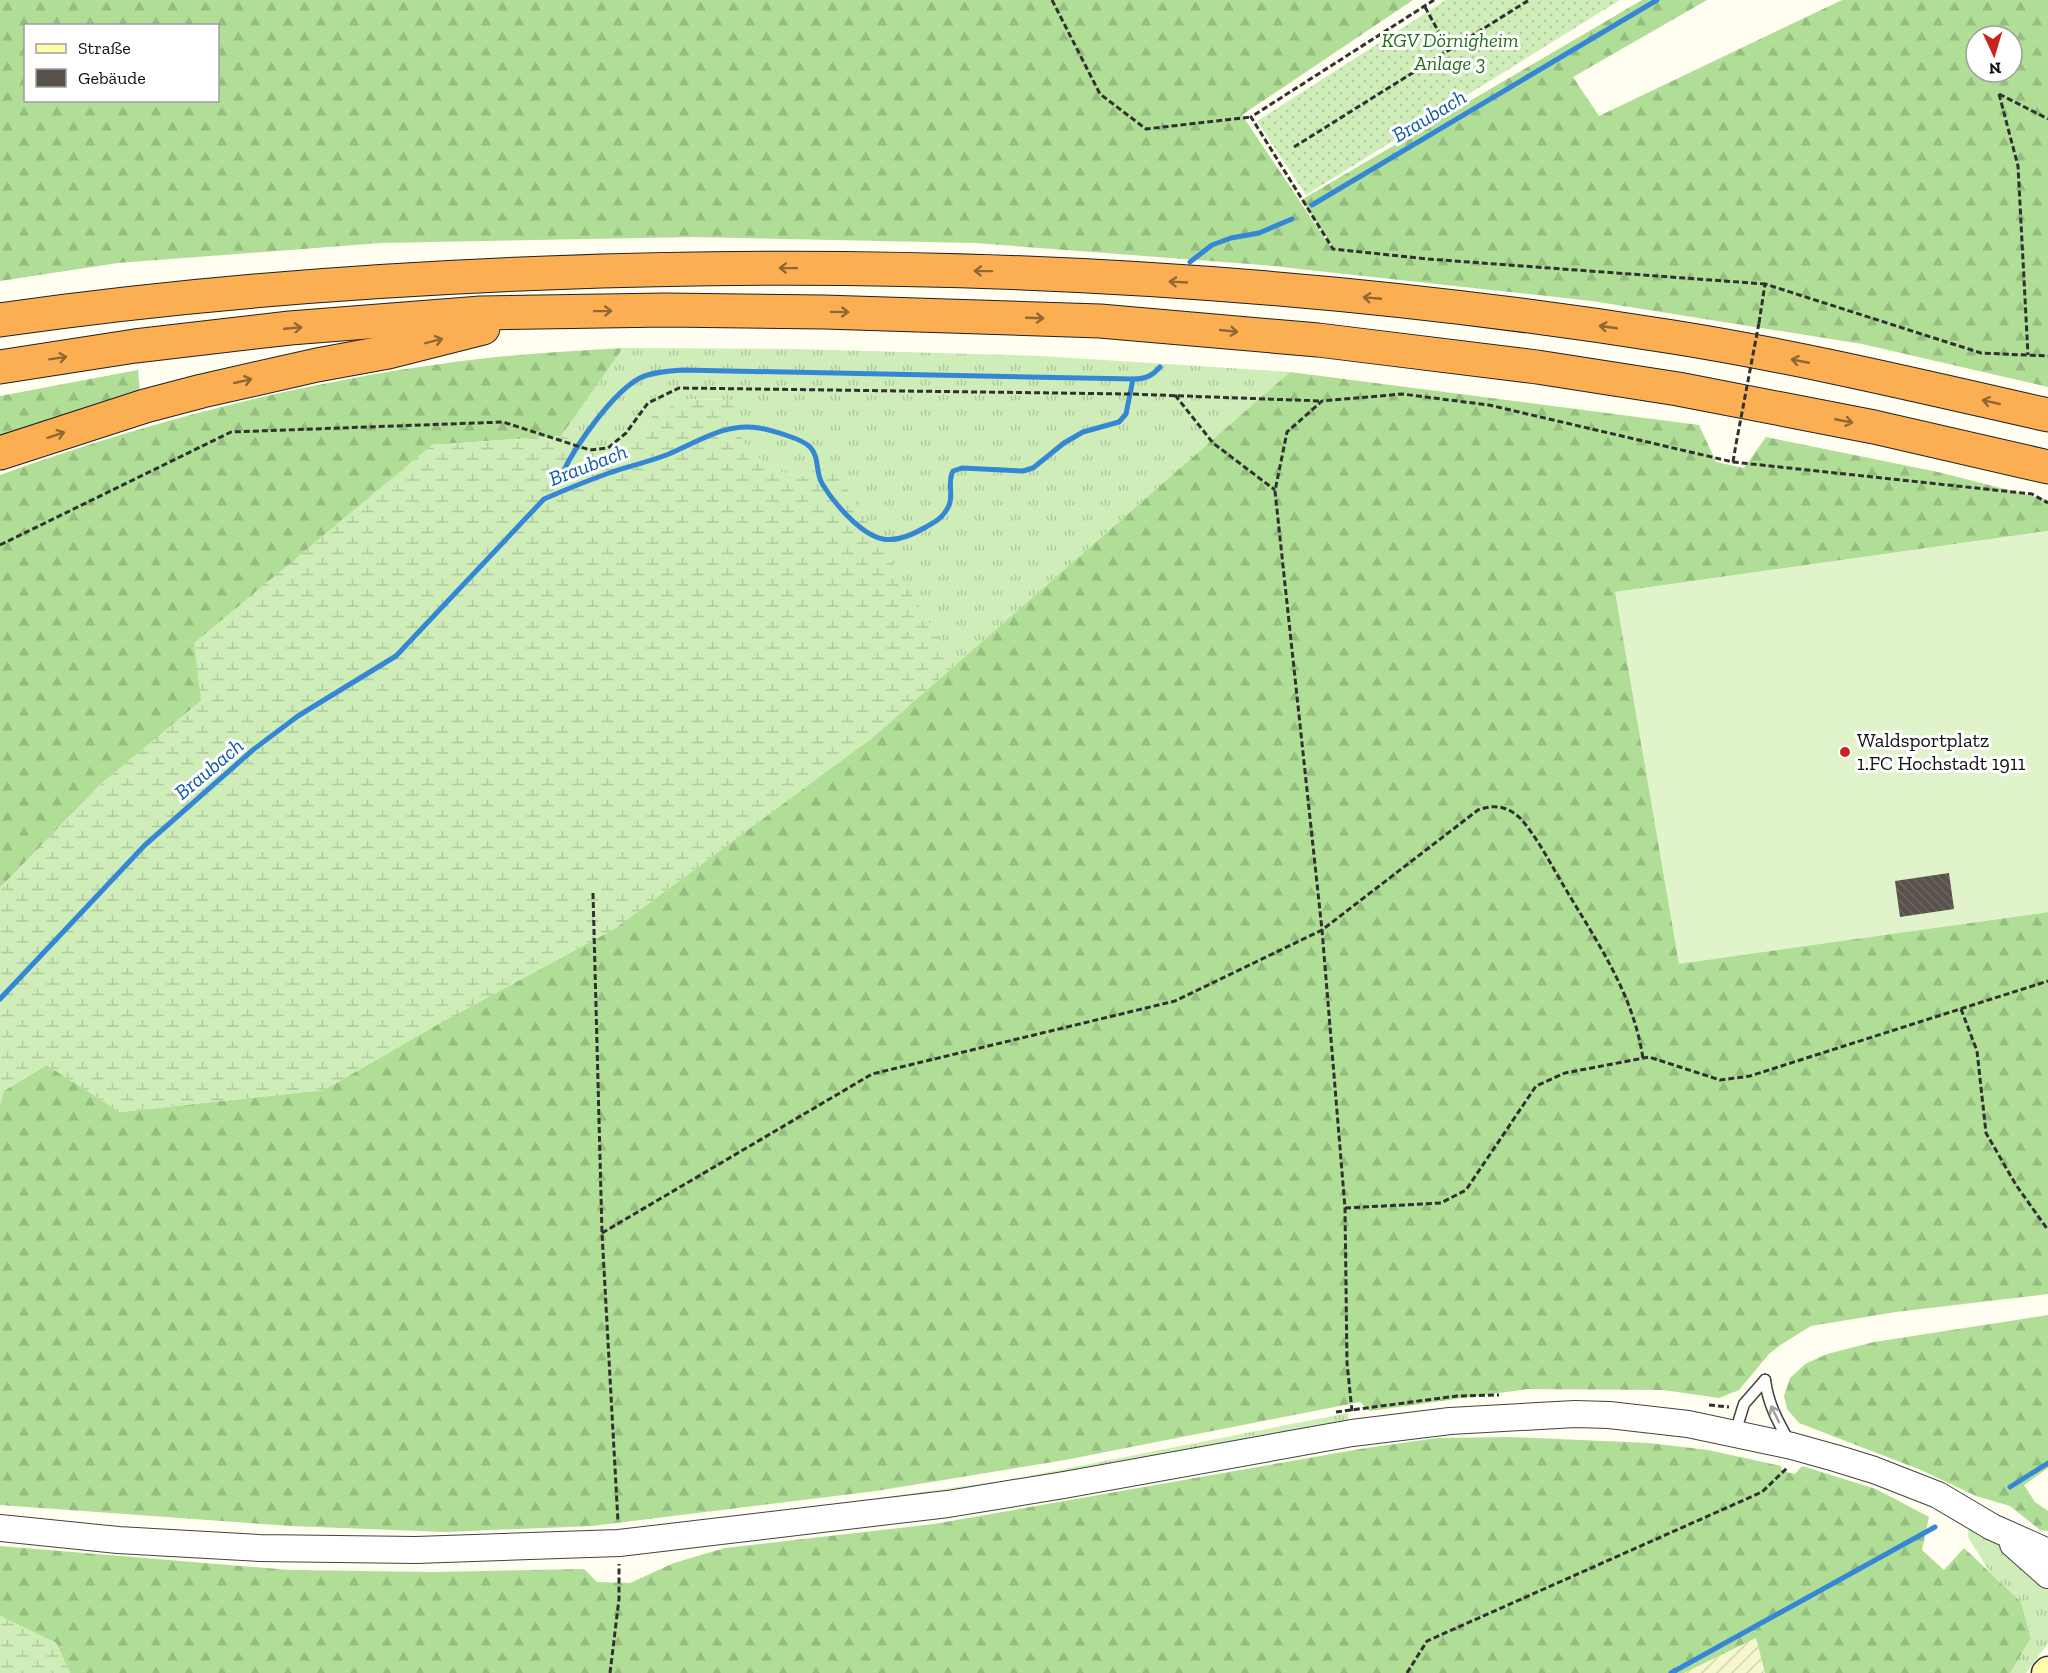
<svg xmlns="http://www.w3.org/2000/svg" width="2048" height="1673" font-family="'Zilla Slab',serif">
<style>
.farmland{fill:url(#farmland-furrows)}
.grass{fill:url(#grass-tufts)}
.forest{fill:url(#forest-firs);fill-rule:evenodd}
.wetland{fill:url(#wetland-marsh)}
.garden{fill:url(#garden-dots)}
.pitch{fill:#e1f3ca}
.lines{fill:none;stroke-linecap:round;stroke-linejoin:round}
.stream{stroke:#3587d5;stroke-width:5}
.building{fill:url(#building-back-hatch)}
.service-casing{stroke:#424242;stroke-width:13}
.tertiary-casing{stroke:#424242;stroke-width:28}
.secondary-casing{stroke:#313131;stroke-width:31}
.motorway-casing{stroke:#202020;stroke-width:35}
.path{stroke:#313131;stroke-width:3;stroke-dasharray:6 3;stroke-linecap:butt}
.service{stroke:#fff;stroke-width:10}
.tertiary{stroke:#fff;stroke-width:26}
.secondary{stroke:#fffdac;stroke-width:28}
.motorway{stroke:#fcaf52;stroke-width:33}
.path-bridge{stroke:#313131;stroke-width:3;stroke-dasharray:6 3;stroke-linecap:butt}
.oneway{stroke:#916734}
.oneway2{stroke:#9f9f9f}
.poi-dot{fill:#c9251e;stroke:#fff;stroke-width:2}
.labels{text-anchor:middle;stroke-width:6;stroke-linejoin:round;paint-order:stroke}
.park-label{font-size:20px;font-style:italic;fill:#246c1b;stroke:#fff}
.poi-label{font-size:20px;fill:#0f0f0f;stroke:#fff;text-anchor:start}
.water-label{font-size:21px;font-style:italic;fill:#1059aa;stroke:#fff}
</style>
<defs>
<pattern id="farmland-furrows" width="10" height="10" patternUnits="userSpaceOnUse" patternTransform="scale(1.5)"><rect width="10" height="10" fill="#f7f7cf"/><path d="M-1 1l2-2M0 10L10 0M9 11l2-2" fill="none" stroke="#d3d3b1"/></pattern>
<pattern id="grass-tufts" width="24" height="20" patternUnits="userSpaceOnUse" patternTransform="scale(1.5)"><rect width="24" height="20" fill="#ceedb8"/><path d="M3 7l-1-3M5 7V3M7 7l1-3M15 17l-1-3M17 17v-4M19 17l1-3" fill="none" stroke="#b0ca9d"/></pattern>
<pattern id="forest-firs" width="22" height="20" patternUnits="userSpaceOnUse" patternTransform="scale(1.5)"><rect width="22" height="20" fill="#b0de96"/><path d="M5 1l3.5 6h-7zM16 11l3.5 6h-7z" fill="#96bd80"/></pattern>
<pattern id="wetland-marsh" width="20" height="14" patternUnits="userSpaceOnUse" patternTransform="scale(1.5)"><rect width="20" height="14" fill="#ceedb8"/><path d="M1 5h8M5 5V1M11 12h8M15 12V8" fill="none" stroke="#b0ca9d"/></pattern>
<pattern id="garden-dots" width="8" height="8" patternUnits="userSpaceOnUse" patternTransform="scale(1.5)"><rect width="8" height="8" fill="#ceedb8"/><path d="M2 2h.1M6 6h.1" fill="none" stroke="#b0ca9d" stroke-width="1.8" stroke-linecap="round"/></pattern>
<pattern id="building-back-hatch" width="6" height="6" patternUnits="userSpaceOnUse" patternTransform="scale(1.5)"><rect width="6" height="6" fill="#59514b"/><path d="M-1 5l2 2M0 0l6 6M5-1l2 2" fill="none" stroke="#6c6561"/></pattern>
</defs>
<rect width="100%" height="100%" fill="#fffef1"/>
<path class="farmland" d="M1756 1638 1765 1673H1684Z"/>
<g class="grass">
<path d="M623 348 797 349 1041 356 1290 372 955 665 837 474 800 477 771 469 742 442 732 400 685 399 653 415 636 440 619 452 561 436Z"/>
<path d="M1348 1413 1349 1428 947 1496 793 1510 1008 1480Z"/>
<path d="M1969 1524 1991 1535 2048 1586V1643L2026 1673H2010L2031 1638 2021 1602 1989 1571 1968 1537Z"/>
</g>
<g class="forest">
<path d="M0 0H1413L1242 115 1329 245 1331 244 1301 200 1642 0H1707L1573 77 1599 116 1842 0H2048V387L1862 344 1592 301 1262 265 975 243 693 237 381 243 118 263 0 281ZM26 26H218V100H26ZM1976 36H2012V72H1976Z"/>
<path d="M623 348 561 436 432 445 201 701 101 784 0 888V475C157 418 321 377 487 358 532 353 578 351 623 348Z"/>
<path d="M138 370 140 391 0 436V396Z"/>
<path d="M1290 372 1699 425 1716 462 1744 468 1766 437 1938 472 2048 500V531L1616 592 1679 963 2048 912V1294L1896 1312 1811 1326 1782 1344 1769 1354 1739 1390 1719 1398 1663 1390 1527 1389 1370 1411 1360 1402 1065 1460 876 1491 592 1526 446 1532 290 1526 0 1505V1105L3 1091 47 1065 120 1112 324 1090 440 1023 614 929 873 737Z"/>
<path d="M2048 1315V1468L2024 1485 2035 1502 2048 1511V1531L2040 1530 2010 1506 1976 1496 1921 1470 1799 1423 1787 1409 1784 1396 1790 1378 1805 1364 1827 1354 1874 1342Z"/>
<path d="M1510 1437 1649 1443 1708 1450 1781 1466 1782 1471 1795 1474 1802 1466 1876 1489 1929 1517 1922 1550 1944 1570 1964 1548 2021 1602 2031 1638 2010 1673H1765L1756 1638 1684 1673H70L56 1643 0 1616V1546L290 1570 433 1572 584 1569 597 1582 630 1583 674 1563 725 1548 934 1524 1360 1449 1437 1438Z"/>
</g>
<g class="wetland">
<path d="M685 399 732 400 743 442 771 469 800 477 833 466 955 665 873 737 614 929 440 1023 324 1090 120 1112 47 1065 4 1091 0 1105V888L101 784 201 701 194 643 432 445 561 436 619 452 636 440 653 415Z"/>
<path d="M0 1616 56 1643 70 1673H0Z"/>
</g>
<path class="garden" d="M1446 0H1620L1306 195 1257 121Z"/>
<path class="pitch" d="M2048 531V912L1679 964 1615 592Z"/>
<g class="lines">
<g class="stream">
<path d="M1312 205 1657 0"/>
<path d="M1190 262 1212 245 1231 238 1259 233 1292 219"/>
<path d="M563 472C576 445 613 392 640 378 652 372 669 371 682 370L1133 379"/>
<path d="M0 999 145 845 254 749 298 716 396 656 544 499C567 489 589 480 612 472 631 466 651 461 669 454 698 442 726 422 759 428 771 430 803 439 810 447 820 457 815 474 823 485 834 503 861 535 883 539 898 542 914 534 926 527 931 524 937 521 941 517 959 499 945 486 953 471L962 468 1023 471 1033 468 1064 443 1083 432 1119 422 1126 414 1133 379C1146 379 1152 376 1160 367"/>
<path d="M2010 1487 2048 1463"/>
<path d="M1671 1673 1935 1527"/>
</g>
</g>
<path class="building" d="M1949 873 1954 909 1900 917 1895 881Z"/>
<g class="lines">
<g class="service-casing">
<g id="service">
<path d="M1765 1380C1768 1404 1778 1422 1790 1443"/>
<path d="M1735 1433 1744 1404 1765 1380"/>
</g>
</g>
<g class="tertiary-casing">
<g id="tertiary">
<path d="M0 1528 118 1540 259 1548 416 1550 619 1543 948 1504 1064 1485 1352 1433 1450 1421 1575 1414 1609 1415 1688 1424 1792 1446 1835 1458 1874 1470 1938 1495 1992 1527 2048 1552"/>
<path d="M2013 1544 2048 1575"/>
</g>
</g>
<g class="secondary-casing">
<path id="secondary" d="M2046 1673 2048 1671"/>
</g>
<g class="motorway-casing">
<g id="motorway">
<path d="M0 320C181 294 364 280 547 273 923 258 1301 278 1673 337 1799 357 1924 387 2048 415"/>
<path d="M0 367 135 346 290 328 481 313 666 310 824 312 1100 321 1318 340 1537 367 1678 389 1874 427 2048 467"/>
<path d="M0 453 145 406 202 391 317 365 388 352 483 328"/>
</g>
</g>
<g class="path">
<path d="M1052 0 1100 94 1146 129 1251 117"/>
<path d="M1434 0 1251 117 1333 249 1428 259 1765 284"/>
<path d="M1425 7 1448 49"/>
<path d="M1999 94 2018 166 2028 355"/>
<path d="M1999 94 2048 119"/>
<path d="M1294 147 1529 0"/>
<path d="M1759 323 1765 284 1981 353 2048 356"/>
<path d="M1175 395 1213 443 1275 490"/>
<path d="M1733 462 1736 444"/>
<path d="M0 545 231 432 503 422 590 450 608 448 626 433 648 403 679 388 1130 394 1321 401"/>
<path d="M593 893 602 1233 618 1522"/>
<path d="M1961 1009 1977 1051 1986 1133 2016 1185 2048 1230"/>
<path d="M1345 1208 1441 1203 1466 1190 1536 1086 1565 1073 1649 1057 1720 1080 1750 1076 2048 981"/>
<path d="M602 1233 872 1074 1175 1001 1322 930 1478 810C1494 804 1507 806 1520 818 1538 838 1551 865 1565 888 1597 942 1634 995 1643 1059"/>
<path d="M1709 1405 1729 1407"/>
<path d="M1352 1411 1347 1363 1345 1208 1322 930 1275 491 1287 432 1322 401 1402 394 1489 405 1733 462 2032 494 2048 503"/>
<path d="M1336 1412 1457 1396 1499 1395"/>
<path d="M610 1673 619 1599V1564"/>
<path d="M1407 1673 1427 1641 1762 1492 1787 1468"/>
</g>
<use href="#service" class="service"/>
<use href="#tertiary" class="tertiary"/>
<use href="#secondary" class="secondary"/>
<use href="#motorway" class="motorway"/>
<path class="path-bridge" d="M1736 444 1759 323"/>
</g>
<defs><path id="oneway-shaft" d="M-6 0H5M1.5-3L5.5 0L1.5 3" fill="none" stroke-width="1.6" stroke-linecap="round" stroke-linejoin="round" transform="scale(1.5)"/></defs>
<g class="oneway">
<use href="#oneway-shaft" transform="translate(788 268) rotate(-179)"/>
<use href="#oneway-shaft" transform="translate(983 271) rotate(-179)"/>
<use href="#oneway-shaft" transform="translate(1178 282) rotate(-177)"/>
<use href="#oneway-shaft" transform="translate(1372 298) rotate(-175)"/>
<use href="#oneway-shaft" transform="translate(603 311) rotate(-1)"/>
<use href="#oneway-shaft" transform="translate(840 312) rotate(1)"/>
<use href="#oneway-shaft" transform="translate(1035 318) rotate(2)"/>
<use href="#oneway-shaft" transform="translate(1608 327) rotate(-172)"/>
<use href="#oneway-shaft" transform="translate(293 328) rotate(-5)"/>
<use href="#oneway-shaft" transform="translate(1229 331) rotate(6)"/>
<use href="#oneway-shaft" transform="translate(434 341) rotate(-14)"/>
<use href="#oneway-shaft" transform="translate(58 358) rotate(-9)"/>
<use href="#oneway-shaft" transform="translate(1800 361) rotate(-169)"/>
<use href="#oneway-shaft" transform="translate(243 381) rotate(-13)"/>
<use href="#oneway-shaft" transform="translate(1991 402) rotate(-167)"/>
<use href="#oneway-shaft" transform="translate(1844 421) rotate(11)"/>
<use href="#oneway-shaft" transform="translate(56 435) rotate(-18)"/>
</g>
<use class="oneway2" href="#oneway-shaft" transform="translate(1775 1414) rotate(-116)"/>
<circle class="poi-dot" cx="1845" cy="752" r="6"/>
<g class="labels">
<g class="park-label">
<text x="1450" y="47">KGV Dörnigheim<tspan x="1450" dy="23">Anlage 3</tspan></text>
</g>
<g class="poi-label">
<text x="1857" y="747">Waldsportplatz<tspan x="1857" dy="23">1.FC Hochstadt 1911</tspan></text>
</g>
<g class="water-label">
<text transform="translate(1429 116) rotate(-31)" y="7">Braubach</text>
<text transform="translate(588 465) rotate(-21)" y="7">Braubach</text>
<text transform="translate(209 769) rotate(-40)" y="7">Braubach</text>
</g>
</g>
<rect x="24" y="24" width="195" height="78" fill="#ffffff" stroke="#9f9f9f" stroke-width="1.5"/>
<rect x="36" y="44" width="30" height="9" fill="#fffdac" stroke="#9f9f9f" stroke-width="1.5"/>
<text x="78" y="54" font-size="18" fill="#0f0f0f">Straße</text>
<rect x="36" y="69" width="30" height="18" fill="#59514b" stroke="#9f9f9f" stroke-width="1.5"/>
<text x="78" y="84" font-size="18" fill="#0f0f0f">Gebäude</text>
<g transform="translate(1994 54) rotate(176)"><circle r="28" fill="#ffffff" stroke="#9f9f9f" stroke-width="1.5"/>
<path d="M0-4.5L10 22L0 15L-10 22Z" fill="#c9251e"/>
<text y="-9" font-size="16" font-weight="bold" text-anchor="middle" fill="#0f0f0f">N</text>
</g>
</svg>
